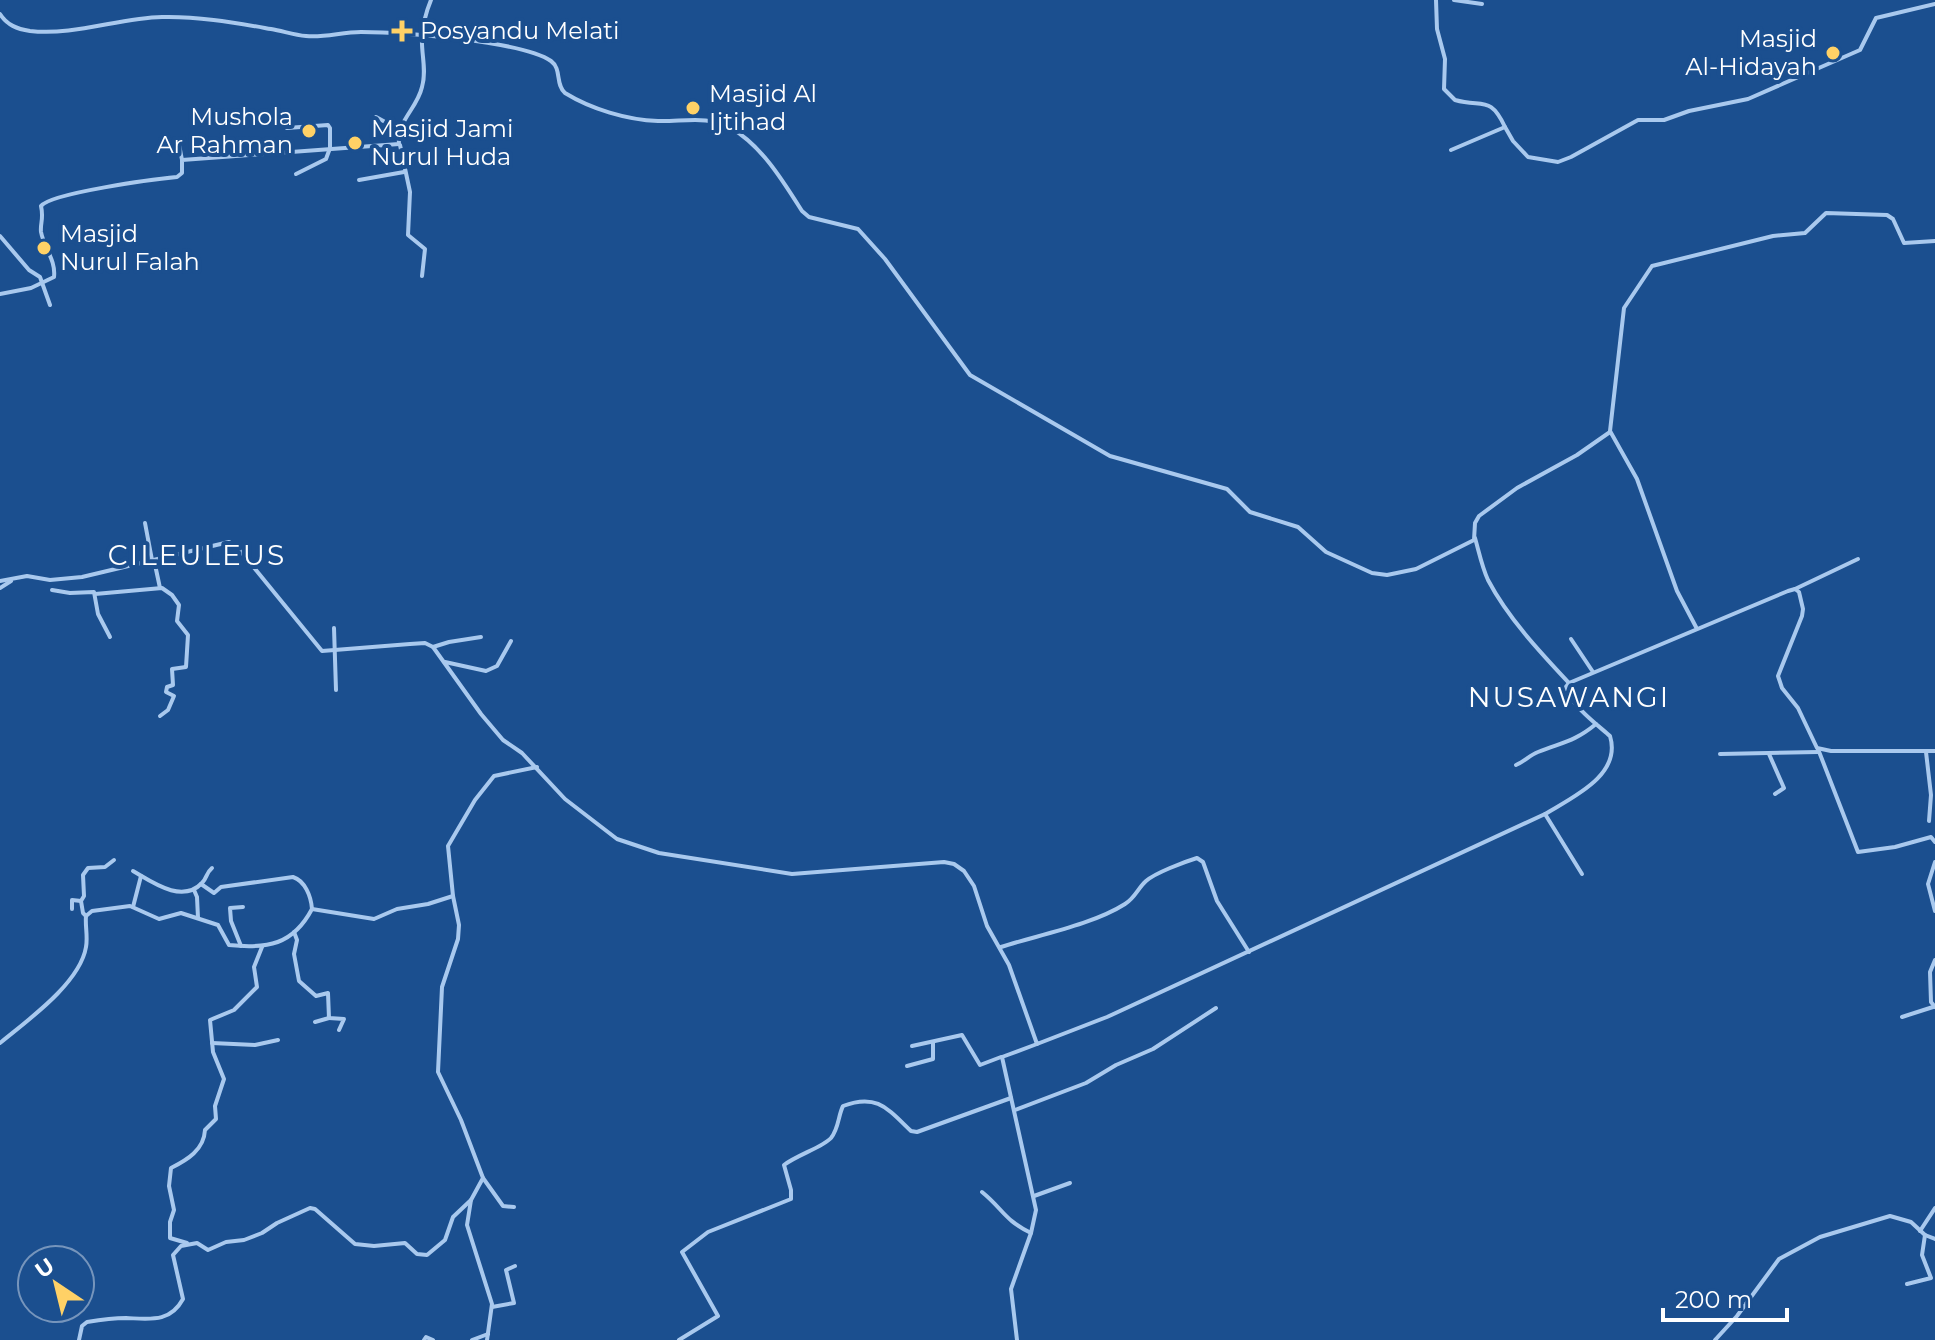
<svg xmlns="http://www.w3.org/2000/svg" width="1935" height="1340" font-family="Montserrat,sans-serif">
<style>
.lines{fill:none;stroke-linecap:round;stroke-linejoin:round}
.minor{stroke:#a9c9ee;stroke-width:4}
.poi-dot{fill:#ffd166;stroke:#1b4f8f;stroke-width:3}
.labels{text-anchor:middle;stroke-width:8;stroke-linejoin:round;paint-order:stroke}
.poi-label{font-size:24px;fill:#fff;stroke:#1b4f8f;text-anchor:start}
.quarter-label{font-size:28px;letter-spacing:2px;fill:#fff;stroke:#1b4f8f}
</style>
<rect width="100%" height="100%" fill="#1b4f8f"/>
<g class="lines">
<g class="minor">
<path d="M1436 0 1437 29 1445 59 1444 89 1455 100C1483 108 1490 95 1505 127"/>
<path d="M1454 0 1482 4"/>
<path d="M0 14C7 25 17 29 30 31 74 36 119 18 162 17 198 16 236 23 271 29 283 31 294 35 306 36 324 38 342 32 361 32 399 32 523 41 551 61 562 69 555 84 565 93 591 109 627 120 658 121 681 122 709 115 731 128 762 146 783 181 802 211L809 217 858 229 885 259 970 375 1110 456 1227 489 1250 512 1298 527 1326 552 1372 573 1387 575 1416 569 1474 540 1475 523 1479 516 1517 488 1577 455 1610 432"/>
<path d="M376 117 387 123 398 133"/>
<path d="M287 128 328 125 330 128V148L326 159 296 174"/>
<path d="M178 139 182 160"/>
<path d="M400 145 410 192 408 235 425 249 422 276"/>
<path d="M1451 150 1505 127 1513 141 1528 157 1558 162 1571 157 1638 120H1664L1689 111 1748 99 1860 50 1876 18 1935 4"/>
<path d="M359 180 404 172"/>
<path d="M0 236 29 270 40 277 50 305"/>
<path d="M0 294 31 288 54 277C56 260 44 248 41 232 40 223 44 219 41 206 51 193 155 179 177 177L182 173V160L399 144C397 120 417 109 422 87 427 70 421 54 422 37 423 24 426 12 431 0"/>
<path d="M145 523 152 560"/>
<path d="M1475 538C1479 552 1482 567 1488 580 1508 618 1540 652 1569 683"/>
<path d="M154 560 160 588"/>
<path d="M0 581 27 576 50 580 82 577 229 542 238 548 322 651 410 644 425 643 433 647 481 714 503 740 522 753 565 799 617 839 659 853 792 874 944 862 954 864 964 871 974 886 987 926 1009 965 1037 1044 1107 1017 1545 814C1573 797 1622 775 1610 736 1594 722 1575 708 1565 688L1569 683 1788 591 1795 589 1799 592 1803 609 1802 616 1778 676 1782 688 1798 708 1817 748 1831 751H1935"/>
<path d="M0 588 11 581"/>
<path d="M1795 589 1858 559"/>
<path d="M52 590 70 593 94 592 98 614 110 637"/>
<path d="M95 594 162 588 172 595 179 605 177 621 188 635 186 667 172 669 173 685 167 687 166 692 174 696 168 710 160 716"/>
<path d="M1696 627 1677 591 1637 479 1610 431 1624 308 1652 266 1773 236 1805 233 1826 213 1887 215 1893 219 1904 243 1935 241"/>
<path d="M334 628 336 690"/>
<path d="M1571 639 1593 672"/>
<path d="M433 647 449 642 481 637"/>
<path d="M445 662 486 671 497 666 511 641"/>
<path d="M1818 749 1858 852 1895 847 1931 837 1935 842"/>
<path d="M1926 752 1931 795 1929 821"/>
<path d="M1720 754 1818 752"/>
<path d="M1769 754 1784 788 1775 794"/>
<path d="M1516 765C1525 761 1530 755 1538 752 1563 742 1574 742 1596 724"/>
<path d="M1545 814 1582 874"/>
<path d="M1935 862 1928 884 1935 911"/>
<path d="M133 871C152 882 182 904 202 883 207 878 206 873 212 868"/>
<path d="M201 884 214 893 221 887 293 877C305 881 311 896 312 909"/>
<path d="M194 890 197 897 198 918"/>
<path d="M453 896 459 925 458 939 442 987 438 1072 461 1120 483 1178 471 1200 467 1225 492 1304 487 1340"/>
<path d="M133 907 141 876"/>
<path d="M72 909V900L81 901"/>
<path d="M86 916 83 913 81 901 84 896 83 875 88 868 105 867 114 860"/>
<path d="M294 932 297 940 294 954 299 981 316 996 328 993 329 1018 344 1019 339 1030"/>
<path d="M241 946 231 921 230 908 243 907"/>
<path d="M1001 947C1038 935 1092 925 1125 904 1135 898 1138 888 1146 881 1155 873 1184 862 1197 858L1203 862 1217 901 1249 952"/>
<path d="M1935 960 1930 972 1931 1002 1935 1007"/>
<path d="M1902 1017 1933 1007"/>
<path d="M315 1022 329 1018"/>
<path d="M0 1043C28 1020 80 983 86 947 88 937 85 926 86 916L92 911 130 906 159 919 181 913 218 925 229 945C267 949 293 945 312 909L374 919 397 909 428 904 453 896 448 846 475 800 494 776 537 767"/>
<path d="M212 1043 255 1045 278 1040"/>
<path d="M912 1046 962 1035 980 1065 1001 1057"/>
<path d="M907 1066 933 1059V1042"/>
<path d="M1015 1110 1086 1083 1116 1065 1153 1049 1216 1008"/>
<path d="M483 1178 503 1206 514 1207"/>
<path d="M982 1192C1003 1209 1004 1220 1031 1233"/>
<path d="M1034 1196 1070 1183"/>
<path d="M1920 1231 1935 1208"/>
<path d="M187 1243 170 1238V1222L174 1210 169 1186 171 1168C187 1160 204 1150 205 1130L216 1119 215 1106 224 1079 213 1052 210 1020 234 1010 257 987 254 967 262 947"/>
<path d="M1907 1284 1931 1278 1922 1255 1925 1235"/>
<path d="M492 1307 514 1303 506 1270 515 1266"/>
<path d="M79 1340 82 1326 87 1322C99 1320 113 1318 126 1318 150 1319 170 1323 183 1299L173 1255 181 1246 197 1243 208 1250 226 1242 244 1240 262 1233 277 1223 310 1208 315 1209 355 1244 374 1246 405 1243 417 1254 427 1255 445 1240 453 1217 471 1200"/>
<path d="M424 1340 426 1337 433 1340"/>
<path d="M472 1340 488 1334"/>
<path d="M679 1340 718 1316 682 1252 708 1232 791 1199V1190L784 1165C797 1155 823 1147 831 1138 839 1128 838 1116 843 1106 877 1093 888 1109 911 1131L917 1132 1011 1098"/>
<path d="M1017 1340 1011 1289 1031 1233 1036 1210 1002 1057 1037 1044"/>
<path d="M1715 1340 1737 1316 1779 1259 1820 1237 1890 1216 1911 1222 1925 1235 1935 1239"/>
</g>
</g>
<g class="poi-dot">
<path d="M398 19h8v8h8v8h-8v8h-8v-8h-8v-8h8z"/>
<circle cx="1833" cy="53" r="8"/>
<circle cx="693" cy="108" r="8"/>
<circle cx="309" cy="131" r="8"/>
<circle cx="355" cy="143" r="8"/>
<circle cx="44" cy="248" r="8"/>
</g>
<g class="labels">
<g class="poi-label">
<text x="420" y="39">Posyandu Melati</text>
<text x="1817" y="47" text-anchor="end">Masjid<tspan x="1817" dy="28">Al-Hidayah</tspan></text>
<text x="709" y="102">Masjid Al<tspan x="709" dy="28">Ijtihad</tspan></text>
<text x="293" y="125" text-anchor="end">Mushola<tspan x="293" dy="28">Ar Rahman</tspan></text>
<text x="371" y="137">Masjid Jami<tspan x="371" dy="28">Nurul Huda</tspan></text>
<text x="60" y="242">Masjid<tspan x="60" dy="28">Nurul Falah</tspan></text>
</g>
<g class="quarter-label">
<text x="197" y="565">CILEULEUS</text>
<text x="1569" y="707">NUSAWANGI</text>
</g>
</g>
<g transform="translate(56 1284) rotate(325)"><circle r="38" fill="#1b4f8f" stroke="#7695bc" stroke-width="2"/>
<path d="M0-6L14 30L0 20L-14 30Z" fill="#ffd166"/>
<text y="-12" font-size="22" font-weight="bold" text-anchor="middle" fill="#ffffff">U</text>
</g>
<path d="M1663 1308v12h124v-12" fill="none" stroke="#ffffff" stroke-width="4"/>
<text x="1675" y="1308" font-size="24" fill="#ffffff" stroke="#1b4f8f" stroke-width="6" paint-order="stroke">200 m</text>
</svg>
